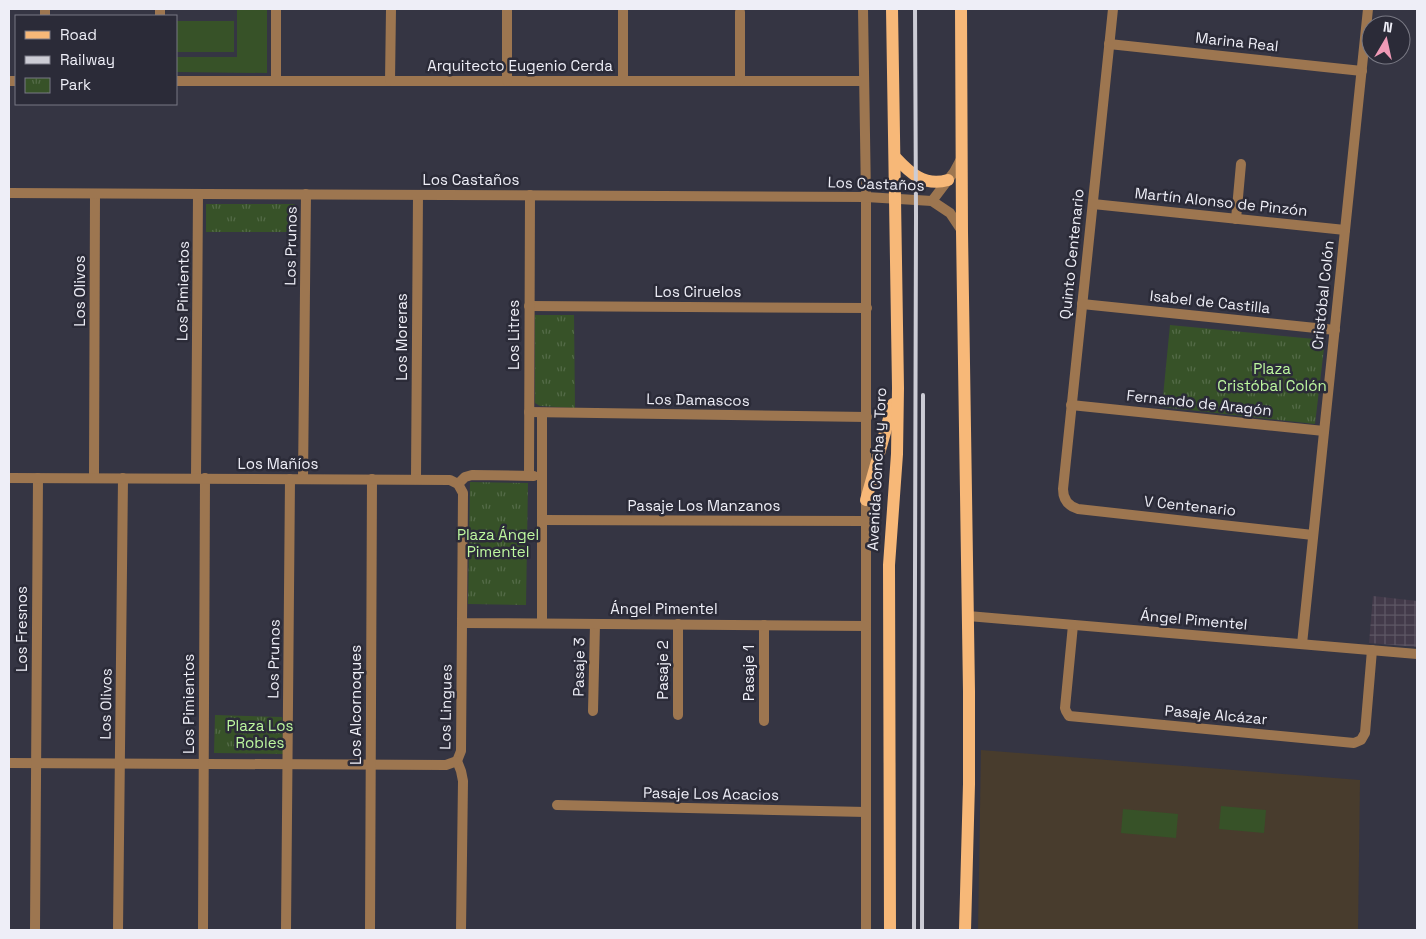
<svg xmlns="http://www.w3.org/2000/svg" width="1426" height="939" font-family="'Space Grotesk',sans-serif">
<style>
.industrial{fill:url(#industrial-grid)}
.education{fill:#483c2d}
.green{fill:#375228}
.park{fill:url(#park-tufts)}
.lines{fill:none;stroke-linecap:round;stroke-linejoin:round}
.minor{stroke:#9d7650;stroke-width:10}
.tertiary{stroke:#9d7650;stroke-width:10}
.primary{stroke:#f7b878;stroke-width:12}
.rail{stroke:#ccccd5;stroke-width:4}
.labels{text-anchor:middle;stroke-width:5;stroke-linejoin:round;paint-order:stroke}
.street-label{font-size:15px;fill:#eeeef7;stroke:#2b2b38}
.park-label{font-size:15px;fill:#bdf79f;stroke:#2b2b38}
</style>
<defs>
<pattern id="industrial-grid" width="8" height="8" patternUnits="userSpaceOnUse" patternTransform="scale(1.25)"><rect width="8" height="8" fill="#433a4a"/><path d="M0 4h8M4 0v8" fill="none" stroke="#5e5765"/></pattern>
<pattern id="park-tufts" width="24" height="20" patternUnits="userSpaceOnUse" patternTransform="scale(1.25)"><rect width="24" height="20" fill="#375228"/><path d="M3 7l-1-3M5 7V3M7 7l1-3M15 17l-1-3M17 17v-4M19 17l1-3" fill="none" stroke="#546b48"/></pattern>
</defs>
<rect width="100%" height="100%" fill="#353543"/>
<path class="industrial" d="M1373 596 1417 601V647L1369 643Z"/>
<path class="education" d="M981 750 1360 780 1358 930H978Z"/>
<g class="green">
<path d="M237 9H267V73L176 72V57H237Z"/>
<rect x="176" y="21" width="58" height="31"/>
<path d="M1221 806 1266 810 1264 833 1219 829Z"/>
<path d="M1123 809 1178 814 1176 838 1121 833Z"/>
</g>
<g class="park">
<rect x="206" y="204" width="89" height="28"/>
<path d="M535 315H574L575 408 540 406 535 403Z"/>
<path d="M1170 325 1325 340 1315 424 1162 407Z"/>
<path d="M470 482 528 483 526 605 468 604Z"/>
<path d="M215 715 282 717 283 754 214 753Z"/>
</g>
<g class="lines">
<g class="minor">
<path d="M45 9V16"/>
<path d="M160 9V16"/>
<path d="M276 9V81"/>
<path d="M623 9V81"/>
<path d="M1113 9 1063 489C1063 499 1068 506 1078 509L1313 535"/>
<path d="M1109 44 1362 71"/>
<path d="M9 81H16"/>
<path d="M176 81H864"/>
<path d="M390 81 391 9"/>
<path d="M507 81V9"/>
<path d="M740 81V12"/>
<path d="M1093 204 1345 230"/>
<path d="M1236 219 1241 164"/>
<path d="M1082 304 1335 330"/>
<path d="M529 306 867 308"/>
<path d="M1071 405 1324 431"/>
<path d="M529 412 867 417"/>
<path d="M542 413V623"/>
<path d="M529 475 530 195"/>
<path d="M94 478 95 194"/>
<path d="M196 478 198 194"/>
<path d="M303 479 306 194"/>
<path d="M416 479 418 195"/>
<path d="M458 484 465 477 472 475 534 476"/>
<path d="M542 520 866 521"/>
<path d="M1073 625 1065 708 1066 711 1069 716 1354 743 1361 740 1365 733 1372 650"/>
<path d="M1302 644 1368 9"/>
<path d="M593 711 595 624"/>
<path d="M678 715V624"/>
<path d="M764 721V625"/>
<path d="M457 761 461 771 463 781 461 930"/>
<path d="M457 761 461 751 462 623"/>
<path d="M9 763 446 765 457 761"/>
<path d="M557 805 866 812"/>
<path d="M35 930 38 478"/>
<path d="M118 930 123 478"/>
<path d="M203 930 205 478"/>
<path d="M286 930 290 479"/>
<path d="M370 930 372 479"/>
</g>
<g class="tertiary">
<path d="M863 9 866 197V930"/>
<path d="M9 193 866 197 932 201 950 213 962 231"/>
<path d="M932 201 954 172 961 159"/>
<path d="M9 478 450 480 458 484 463 493 462 623 866 626"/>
<path d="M968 616 1417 654"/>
</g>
<g class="primary">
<path d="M961 9 962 232 969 691V784L965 930"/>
<path d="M895 157C910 173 924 187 948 180"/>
<path d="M866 500 893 404"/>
<path d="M890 930 889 565 897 454 898 388 892 9"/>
</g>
<g class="rail">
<path d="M914 930 916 216 915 9"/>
<path d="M922 930 923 395"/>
</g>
</g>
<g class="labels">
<g class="street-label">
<text transform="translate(1237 42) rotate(6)" y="5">Marina Real</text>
<text x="520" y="71">Arquitecto Eugenio Cerda</text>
<text x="471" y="185">Los Castaños</text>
<text transform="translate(876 184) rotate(2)" y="5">Los Castaños</text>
<text transform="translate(1221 202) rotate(6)" y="5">Martín Alonso de Pinzón</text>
<text transform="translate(291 246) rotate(-89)" y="5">Los Prunos</text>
<text transform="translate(1072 254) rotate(-84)" y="5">Quinto Centenario</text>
<text transform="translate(80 291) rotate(-90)" y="5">Los Olivos</text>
<text transform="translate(183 291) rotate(-89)" y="5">Los Pimientos</text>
<text x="698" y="297">Los Ciruelos</text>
<text transform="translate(1323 295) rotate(-84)" y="5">Cristóbal Colón</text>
<text transform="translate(1210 302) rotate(6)" y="5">Isabel de Castilla</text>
<text transform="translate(514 335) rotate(-90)" y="5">Los Litres</text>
<text transform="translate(402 337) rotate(-90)" y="5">Los Moreras</text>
<text transform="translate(698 400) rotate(1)" y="5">Los Damascos</text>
<text transform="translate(1199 403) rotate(6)" y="5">Fernando de Aragón</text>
<text x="278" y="469">Los Mañíos</text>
<text transform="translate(877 469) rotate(-87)" y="5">Avenida Concha y Toro</text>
<text x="704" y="511">Pasaje Los Manzanos</text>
<text transform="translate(1190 506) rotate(6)" y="5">V Centenario</text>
<text x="664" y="614">Ángel Pimentel</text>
<text transform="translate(1194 620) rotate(5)" y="5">Ángel Pimentel</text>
<text transform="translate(22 629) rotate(-90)" y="5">Los Fresnos</text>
<text transform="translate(274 659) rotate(-89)" y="5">Los Prunos</text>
<text transform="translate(579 667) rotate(-89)" y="5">Pasaje 3</text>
<text transform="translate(663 670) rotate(-90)" y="5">Pasaje 2</text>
<text transform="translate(749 673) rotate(-90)" y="5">Pasaje 1</text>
<text transform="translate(106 704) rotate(-89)" y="5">Los Olivos</text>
<text transform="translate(189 704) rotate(-90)" y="5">Los Pimientos</text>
<text transform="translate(356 705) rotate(-90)" y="5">Los Alcornoques</text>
<text transform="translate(446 707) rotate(-89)" y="5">Los Lingues</text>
<text transform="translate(1216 715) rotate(5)" y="5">Pasaje Alcázar</text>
<text transform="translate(711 794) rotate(1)" y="5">Pasaje Los Acacios</text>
</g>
<g class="park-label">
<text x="1272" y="374">Plaza<tspan x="1272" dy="17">Cristóbal Colón</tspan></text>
<text x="498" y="540">Plaza Ángel<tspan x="498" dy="17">Pimentel</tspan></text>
<text x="260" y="731">Plaza Los<tspan x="260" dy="17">Robles</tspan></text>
</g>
</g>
<rect width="1426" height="939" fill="none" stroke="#eeeef7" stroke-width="20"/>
<rect x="15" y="15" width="162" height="90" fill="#2b2b38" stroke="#797984"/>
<rect x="25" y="31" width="25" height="8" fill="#f7b878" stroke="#797984"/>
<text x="60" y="40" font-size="15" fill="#eeeef7">Road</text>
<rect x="25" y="56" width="25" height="8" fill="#ccccd5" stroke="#797984"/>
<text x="60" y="65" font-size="15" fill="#eeeef7">Railway</text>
<rect x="25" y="78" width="25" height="15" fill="url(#park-tufts)" stroke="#797984"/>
<text x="60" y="90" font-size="15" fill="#eeeef7">Park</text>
<g transform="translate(1386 40) rotate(9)"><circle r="24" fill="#2b2b38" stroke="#797984"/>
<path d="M0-4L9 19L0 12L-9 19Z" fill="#f09ab7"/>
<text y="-8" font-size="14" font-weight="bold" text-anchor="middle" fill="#eeeef7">N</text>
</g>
</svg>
